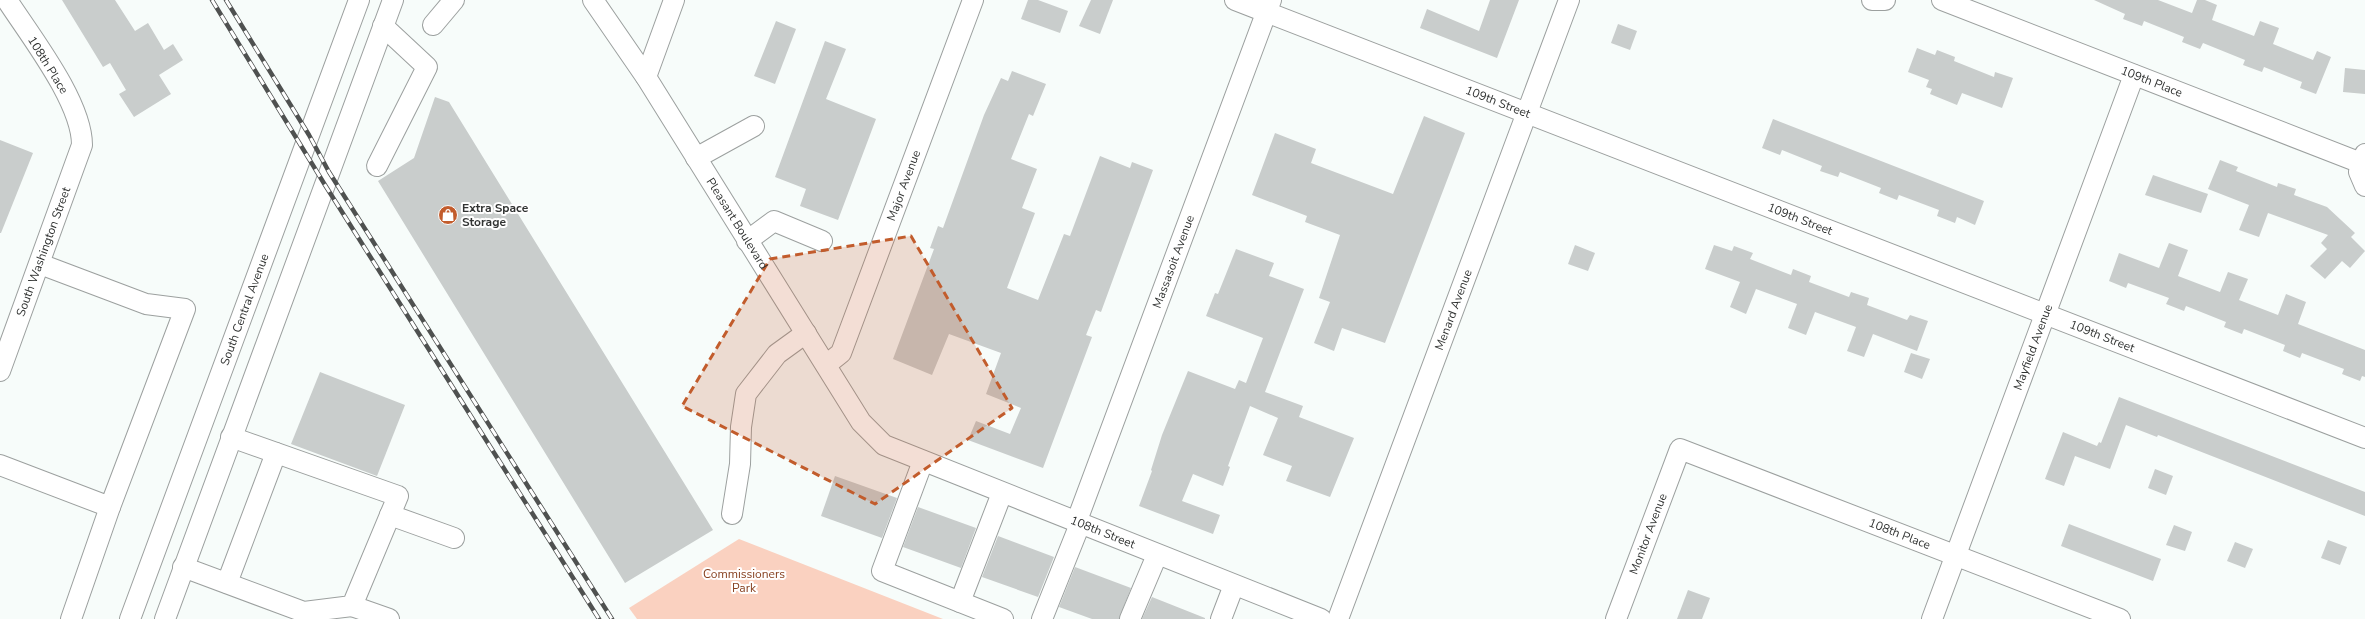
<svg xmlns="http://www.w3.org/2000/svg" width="2365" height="619" font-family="'Nunito Sans',sans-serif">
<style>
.green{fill:#fad1c0}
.building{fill:#c9cdcc}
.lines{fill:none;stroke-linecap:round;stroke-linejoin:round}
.minor-casing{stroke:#9ca09f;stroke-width:22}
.minor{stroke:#fff;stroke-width:20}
.rail-casing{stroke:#4f5150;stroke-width:4.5}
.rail{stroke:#fff;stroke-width:3;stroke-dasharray:9;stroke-linecap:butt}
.marked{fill:#c25c2c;fill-opacity:0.2;stroke:#c25c2c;stroke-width:3;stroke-dasharray:8 5;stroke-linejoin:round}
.labels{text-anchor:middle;stroke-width:4;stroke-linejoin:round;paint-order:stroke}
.street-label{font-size:12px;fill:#323433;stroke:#fff}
.poi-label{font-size:12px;font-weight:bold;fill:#323433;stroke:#fff;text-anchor:start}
.park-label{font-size:12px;fill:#863f1e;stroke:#fff}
</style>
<rect width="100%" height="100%" fill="#f7fcfa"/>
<path class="green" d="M739 539 943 619H637L629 608Z"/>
<g class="building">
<path d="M62 0H115L135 31 148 23 164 50 173 44 183 60 159 75 171 94 134 117 119 94 126 90 110 63 103 67Z"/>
<path d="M1028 0H1038L1068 11 1060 33 1021 19Z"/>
<path d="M1091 0H1113L1100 34 1079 26Z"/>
<path d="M1490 0H1519L1497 58 1420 28 1427 9 1479 31Z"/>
<path d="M2094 0H2158L2192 13 2197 0H2205L2217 5 2212 20 2254 36 2260 21 2279 28 2273 44 2313 60 2317 51 2331 57 2316 94 2300 88 2302 82 2264 67 2262 72 2243 65 2245 60 2203 43 2200 49 2182 42 2184 37 2144 21 2142 26 2123 19 2125 14Z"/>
<path d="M776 21 796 29 775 84 754 76Z"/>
<path d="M1618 24 1637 31 1630 50 1611 43Z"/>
<path d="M825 41 846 49 826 99 876 119 838 220 800 206 806 189 775 177Z"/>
<path d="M1917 48 1935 55 1937 50 1955 57 1954 61 1994 77 1995 72 2013 78 2002 108 1962 93 1957 105 1930 94 1932 89 1926 87 1929 80 1908 72Z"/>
<path d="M2345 68 2365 70V94L2343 92Z"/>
<path d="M1012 71 1046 84 1033 116 1029 114 1011 159 1037 169 1022 208 1035 213 1007 288 1038 300 1064 234 1070 236 1100 156 1130 168 1132 162 1153 170 1101 312 1096 310 1086 335 1092 337 1043 468 968 440 976 421 1010 434 1021 408 986 394 1001 353 949 334 932 375 893 359 934 249 930 248 938 226 943 228 984 115 1001 78 1008 81Z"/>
<path d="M435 97 449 102 713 530 625 583 378 181 414 158Z"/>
<path d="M1424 116 1465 133 1385 343 1342 328 1334 351 1314 343 1330 302 1319 298 1340 235 1305 222 1307 216 1252 195 1275 133 1316 149 1311 163 1393 194Z"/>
<path d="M1773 119 1984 201 1975 225 1957 217 1955 223 1937 216 1939 210 1899 195 1897 200 1879 193 1881 188 1840 172 1838 177 1820 171 1822 166 1782 150 1780 155 1762 148Z"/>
<path d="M0 140 33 153 1 233H0Z"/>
<path d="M2220 160 2238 167 2236 171 2277 187 2278 183 2296 189 2294 195 2327 207 2355 233 2351 237 2365 251 2350 268 2342 261 2325 279 2310 266 2327 249 2321 243 2328 235 2268 213 2259 237 2239 230 2249 205 2208 189Z"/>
<path d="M2153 175 2208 194 2201 213 2145 195Z"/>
<path d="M2169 243 2188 250 2178 276 2220 292 2228 272 2248 279 2239 300 2278 315 2286 294 2306 302 2298 324 2365 350V377L2362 376 2360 381 2342 374 2344 369 2302 353 2300 358 2283 351 2285 345 2244 329 2242 334 2224 327 2226 322 2186 306 2184 311 2166 304 2169 298 2128 283 2126 288 2109 281 2119 253 2159 268Z"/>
<path d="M1575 245 1595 253 1588 271 1568 264Z"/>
<path d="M1714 245 1732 251 1734 246 1753 253 1750 259 1791 275 1793 269 1811 276 1809 282 1849 297 1851 292 1869 298 1867 305 1907 320 1910 315 1928 321 1917 351 1873 334 1864 357 1847 351 1856 327 1815 312 1806 335 1788 328 1797 304 1756 289 1746 314 1730 307 1740 282 1705 269Z"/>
<path d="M1236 249 1274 263 1269 276 1304 289 1265 392 1303 406 1299 417 1354 438 1330 497 1286 481 1292 466 1263 455 1278 418 1250 406 1228 466 1230 467 1223 486 1193 474 1182 501 1220 515 1213 534 1139 506 1152 471 1151 470 1162 435 1188 371 1235 389 1239 380 1246 383 1263 338 1206 316 1215 293 1218 294Z"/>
<path d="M1911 353 1930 359 1922 379 1904 372Z"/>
<path d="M320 372 405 405 377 476 291 444Z"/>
<path d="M2119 397 2365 492V516L2158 435 2157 437 2126 425 2110 469 2075 456 2064 486 2045 479 2063 432 2097 446 2099 442 2101 443Z"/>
<path d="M2155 469 2173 476 2166 495 2148 488Z"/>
<path d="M835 476 897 498 882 538 821 516Z"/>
<path d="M918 507 976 528 961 568 903 547Z"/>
<path d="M2069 524 2161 559 2153 581 2061 546Z"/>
<path d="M2174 525 2192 532 2185 551 2166 545Z"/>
<path d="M998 536 1054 557 1038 597 982 577Z"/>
<path d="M2328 540 2347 547 2340 565 2321 558Z"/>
<path d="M2235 542 2253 549 2245 568 2227 561Z"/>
<path d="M1075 567 1131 588 1119 619H1092L1059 607Z"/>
<path d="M1688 590 1710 598 1702 619H1677Z"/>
<path d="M1152 597 1205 618V619H1142Z"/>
</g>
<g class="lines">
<g class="minor-casing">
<g id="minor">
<path id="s1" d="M593 0 646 77 861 422 884 445 1321 619"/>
<path id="s2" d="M1235 0 2365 438"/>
<path d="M1872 0H1885"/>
<path id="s3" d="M1942 0 2361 163"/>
<path d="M433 25 454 0"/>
<path d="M646 77 674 0"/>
<path d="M2365 154 2359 172 2365 186"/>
<path d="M696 158 754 126"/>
<path d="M377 166 427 67 383 26"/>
<path d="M747 241 774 221 822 241"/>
<path id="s4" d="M826 365 841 353 973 0"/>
<path id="s5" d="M0 371 82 145C82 102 31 37 7 0"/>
<path d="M923 461 882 571 1003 619"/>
<path d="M0 465 110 507 185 309 146 304 40 264"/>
<path d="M732 514 740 464 741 427 746 394 777 354 806 333"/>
<path d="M390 515 454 538"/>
<path id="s6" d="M1076 523 1271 0"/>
<path d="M183 567 304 612 352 606 398 496 231 437"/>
<path d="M227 583 276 453"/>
<path d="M960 602 1002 493"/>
<path d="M352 606 389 619"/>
<path d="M71 619 110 507"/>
<path id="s7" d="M130 619 359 0"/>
<path d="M165 619 393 0"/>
<path d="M1042 619 1080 524"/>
<path d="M1130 619 1157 555"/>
<path d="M1221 619 1234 585"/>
<path id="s8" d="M1338 619 1569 0"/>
<path id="s9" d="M1616 619 1680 449 2120 619"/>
<path id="s10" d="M1932 619 2134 75"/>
</g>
</g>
<use href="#minor" class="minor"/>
<g class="rail-casing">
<g id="rail">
<path d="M212 0 325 185 599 619"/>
<path d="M226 0 309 135 329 172 612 619"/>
</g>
</g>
<use href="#rail" class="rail"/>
</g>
<path class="marked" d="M911 236 1012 408 875 504 682 406 770 259Z"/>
<defs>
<g id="shop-disc" transform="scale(1)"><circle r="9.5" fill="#c25c2c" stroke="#fff"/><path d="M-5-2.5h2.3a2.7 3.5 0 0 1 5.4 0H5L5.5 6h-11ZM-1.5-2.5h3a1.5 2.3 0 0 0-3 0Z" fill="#fff"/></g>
</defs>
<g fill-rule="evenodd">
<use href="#shop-disc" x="448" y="215"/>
</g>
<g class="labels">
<g class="street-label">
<text transform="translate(48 65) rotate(58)" y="4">108th Place</text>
<text dy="4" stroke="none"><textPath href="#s3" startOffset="225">109th Place</textPath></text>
<text dy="4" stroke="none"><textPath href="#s2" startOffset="282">109th Street</textPath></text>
<text dy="4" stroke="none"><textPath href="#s4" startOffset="198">Major Avenue</textPath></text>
<text dy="4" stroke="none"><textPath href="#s2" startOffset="606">109th Street</textPath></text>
<text dy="4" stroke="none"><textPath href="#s1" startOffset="266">Pleasant Boulevard</textPath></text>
<text dy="4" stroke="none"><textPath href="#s5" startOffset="127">South Washington Street</textPath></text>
<text dy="4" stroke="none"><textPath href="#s6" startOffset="279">Massasoit Avenue</textPath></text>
<text dy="4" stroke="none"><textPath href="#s7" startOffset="330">South Central Avenue</textPath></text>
<text dy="4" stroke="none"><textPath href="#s8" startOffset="330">Menard Avenue</textPath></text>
<text dy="4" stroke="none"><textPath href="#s2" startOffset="930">109th Street</textPath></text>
<text dy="4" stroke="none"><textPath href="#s10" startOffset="290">Mayfield Avenue</textPath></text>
<text dy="4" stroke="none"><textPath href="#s1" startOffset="768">108th Street</textPath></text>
<text dy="4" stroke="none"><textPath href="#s9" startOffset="91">Monitor Avenue</textPath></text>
<text dy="4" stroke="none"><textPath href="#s9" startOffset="417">108th Place</textPath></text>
</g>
<g class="poi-label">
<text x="462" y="212">Extra Space<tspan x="462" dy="14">Storage</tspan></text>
</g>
<g class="park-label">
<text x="744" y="578">Commissioners<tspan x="744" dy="14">Park</tspan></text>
</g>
</g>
</svg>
